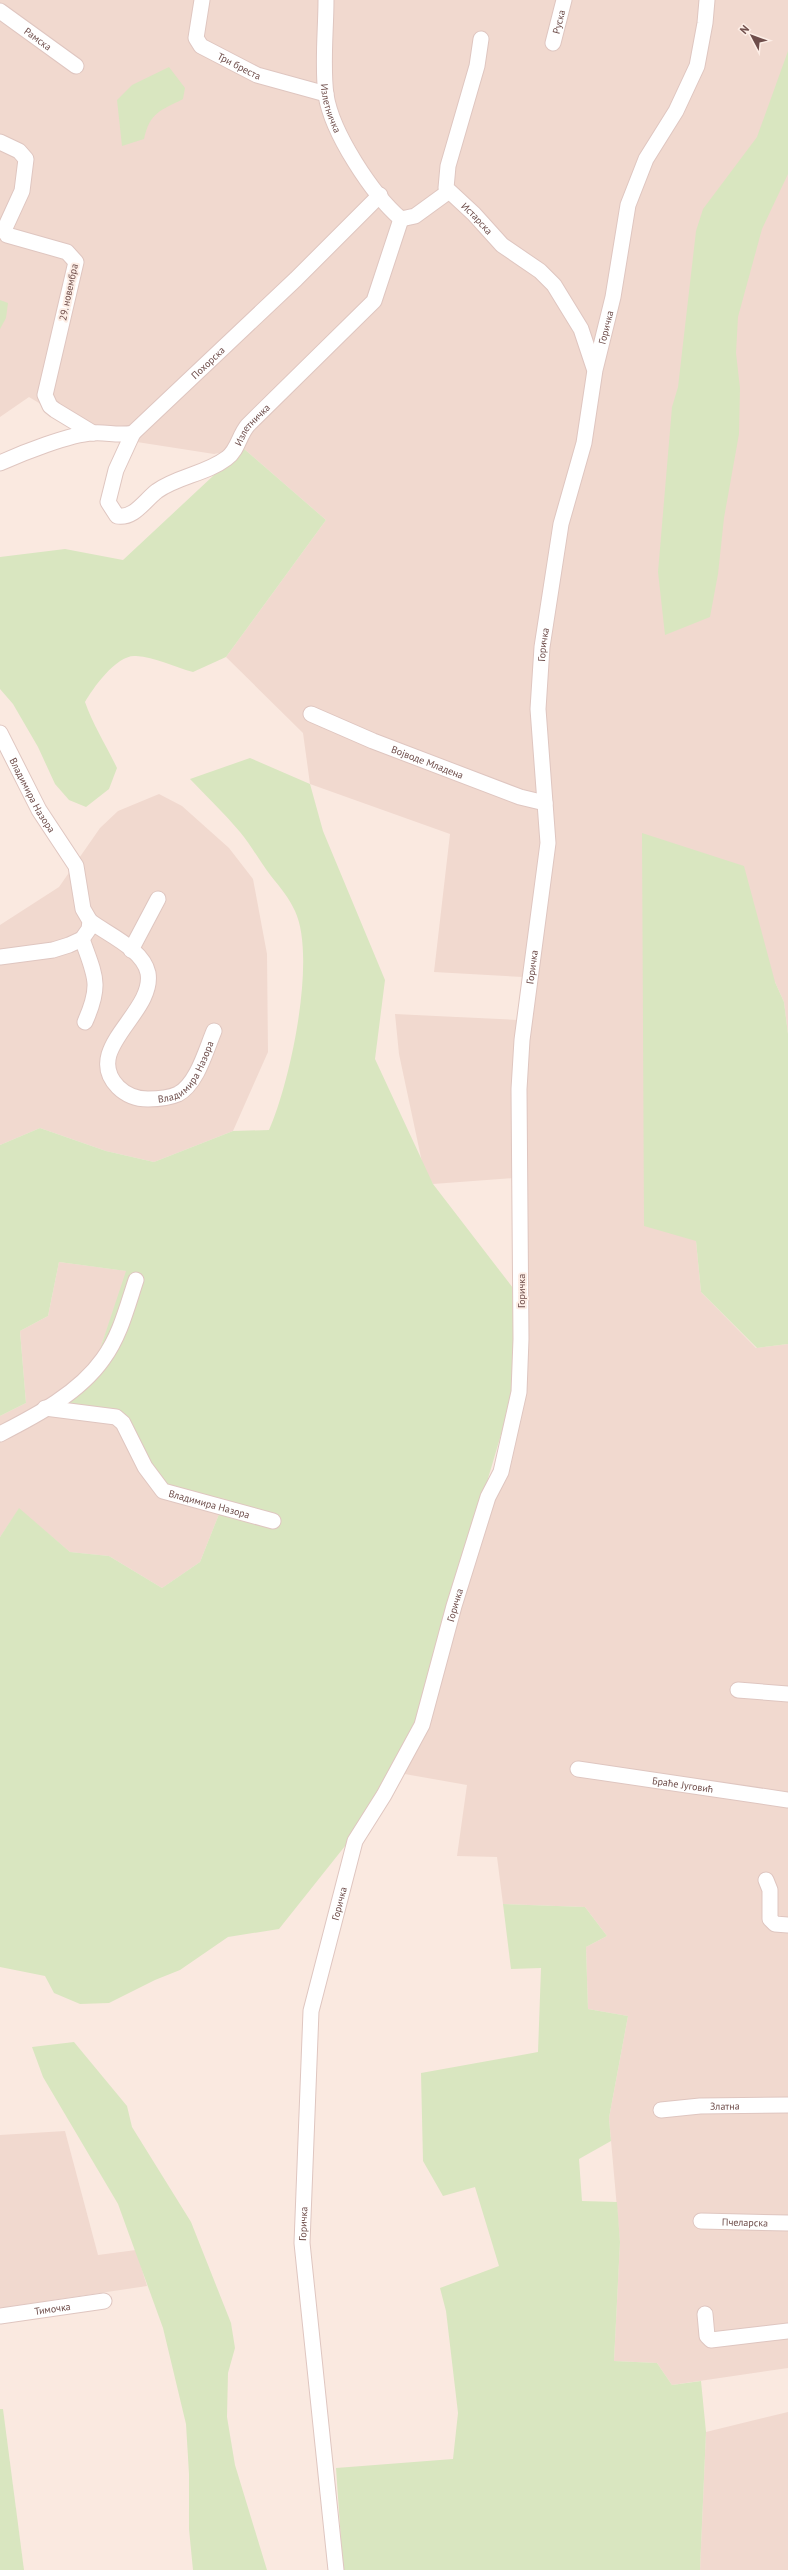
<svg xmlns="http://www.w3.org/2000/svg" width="788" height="2570" font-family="'PT Sans',sans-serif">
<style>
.residential{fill:#f1d9cf}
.green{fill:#d9e6c0}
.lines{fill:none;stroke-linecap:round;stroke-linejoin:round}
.minor-casing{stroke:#dfc6c0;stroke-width:17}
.minor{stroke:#fff;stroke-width:15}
.labels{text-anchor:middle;stroke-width:4;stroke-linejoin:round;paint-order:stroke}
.street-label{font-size:10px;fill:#6e4d4a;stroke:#fdeee6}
</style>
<rect width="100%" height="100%" fill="#fae9e0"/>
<g class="residential">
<path d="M0 0H788V1034L784 1002 775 982 696 1241 701 1292 756 1348 788 1344V2368L672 2385 657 2363 614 2361 620 2242 609 2118 628 2016 588 2009 586 1947 607 1936 585 1907 503 1904 497 1857 457 1856 467 1785 399 1773 512 1436 527 1177 433 1184 423 1167 399 1054 395 1014 518 1020 523 977 434 972 450 834 310 784 303 733 226 657 326 520 243 448 214 454 92 435 29 397 0 417Z"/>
<path d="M159 794 182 806 229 848 253 879 267 954 268 1052 233 1131 154 1162 106 1151 40 1128 0 1145V925L59 887 100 828 118 811Z"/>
<path d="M59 1262 127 1271 98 1355 120 1414 163 1487 225 1499 200 1562 162 1588 109 1556 70 1552 19 1509 0 1537V1416L26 1403 20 1331 48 1316Z"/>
<path d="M65 2131 98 2255 136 2250 147 2286 0 2308V2135Z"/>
<path d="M788 2412V2570H700L706 2432Z"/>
</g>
<g class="green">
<path d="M788 51V174L762 229 738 317 736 353 740 388 739 434 724 518 718 574 710 617 665 635 658 572 672 407 678 387 696 231 703 209 757 137Z"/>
<path d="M169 67 185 88 183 99C160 111 150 112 144 139L122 146 117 100 132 85Z"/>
<path d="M0 300 8 303 6 318 0 329Z"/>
<path d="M243 448 326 520 226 657 193 672C174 667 155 657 136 656 117 654 93 688 85 702 93 725 106 745 117 768L109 789 86 807 69 800 55 784 38 747 13 704 0 689V557L65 549 123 560Z"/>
<path d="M250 758 310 784 323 831 385 980 375 1059 433 1184 513 1288V1394L471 1536 427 1701 353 1836 279 1929 228 1937 180 1970 155 1980 109 2003 80 2004 54 1993 45 1976 0 1967V1537L19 1508 70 1552 109 1556 162 1588 200 1562 225 1499 163 1487 120 1414 59 1403 98 1355 126 1271 59 1262 48 1316 20 1331 26 1403 0 1416V1145L40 1128 106 1151 154 1162 233 1131 269 1130C290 1083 317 958 295 911 289 898 280 887 271 876 260 862 251 845 240 832 224 813 206 796 190 779Z"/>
<path d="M642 833 744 866 775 982 784 1002 788 1034V1344L757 1348 701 1292 696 1241 644 1226Z"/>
<path d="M503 1904 585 1907 607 1936 586 1947 588 2009 628 2016 609 2118 611 2141 579 2159 582 2201 617 2202 620 2242 614 2361 657 2363 672 2385 701 2381 706 2432 700 2570H343L336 2468 453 2459 458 2413 446 2311 440 2288 499 2266 475 2187 443 2196 423 2161 421 2073 538 2052 541 1968 511 1969Z"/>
<path d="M74 2042 127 2106 132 2127 191 2222 231 2323 235 2348 228 2373 227 2417 235 2465 267 2570H193L189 2529V2474L186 2424 163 2328 118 2204 43 2077 32 2047Z"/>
<path d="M0 2409H3L24 2570H0Z"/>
</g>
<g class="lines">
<g class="minor-casing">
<g id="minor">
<path id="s1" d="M202 0 196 38 201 46 257 75 326 94"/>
<path id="s2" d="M326 0C326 30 322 65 326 95 332 133 372 194 401 219L415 216 448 192"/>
<path id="s3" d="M0 11 76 66"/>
<path id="s4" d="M481 39 477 66 448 166 446 188 474 214 502 245 540 271 554 285 581 329 594 368"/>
<path id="s5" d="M553 43 564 0"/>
<path d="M0 142 19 151 26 159 22 191 5 228 7 235 67 252 76 262 45 395 50 406 55 410 93 433"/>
<path id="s6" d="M133 433 116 470 108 502 117 516C134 519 144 501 157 491 178 476 206 474 227 458 238 450 239 435 248 425L374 301 401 219"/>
<path id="s7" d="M0 463C22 453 70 434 93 433 107 432 119 436 133 433L296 279 380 195"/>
<path id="s8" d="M311 714 373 741 520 797 545 803"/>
<path id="s9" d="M0 733 39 810 76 866 83 909 90 921 89 929 82 939 69 945 53 950 0 957"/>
<path id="s10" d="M90 921C107 934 143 949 148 973 155 1013 81 1049 118 1087 126 1095 136 1099 148 1099 158 1099 169 1098 178 1094 197 1084 206 1050 214 1031"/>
<path d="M82 939C95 976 102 984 85 1022"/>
<path d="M131 950 158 899"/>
<path id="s11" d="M45 1408 116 1417 123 1423 145 1467 163 1491 273 1521"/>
<path d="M0 1434C37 1415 79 1393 103 1359 120 1336 127 1307 136 1280"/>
<path d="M738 1690 788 1694"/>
<path id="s12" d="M578 1769 788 1800"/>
<path d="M766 1880 770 1890V1919L775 1924 788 1925"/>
<path id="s13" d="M661 2110 700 2106 788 2105"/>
<path id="s14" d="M701 2221 788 2223"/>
<path d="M705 2314 707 2336 711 2340 788 2331"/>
<path id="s15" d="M0 2316 104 2301"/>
<path id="s16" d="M336 2570 302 2243 311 2011 355 1841 384 1795 422 1725 454 1606 478 1529 488 1497 501 1472 519 1392 521 1339 519 1089 522 1040 548 843 538 709 542 647 561 524 584 443 595 370 613 297 628 205 646 159 676 111 697 66 705 23 707 0"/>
</g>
</g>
<use href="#minor" class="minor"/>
</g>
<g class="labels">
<g class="street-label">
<text dy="4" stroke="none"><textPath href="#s5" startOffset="22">Руска</textPath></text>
<text dy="4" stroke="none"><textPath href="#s3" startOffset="47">Рамска</textPath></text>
<text dy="4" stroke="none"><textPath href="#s1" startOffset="91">Три бреста</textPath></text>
<text dy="4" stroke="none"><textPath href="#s2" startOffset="109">Излетничка</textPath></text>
<text dy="4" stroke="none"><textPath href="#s4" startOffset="197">Истарска</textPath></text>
<text transform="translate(68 292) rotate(-78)" y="4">29. новембра</text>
<text dy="4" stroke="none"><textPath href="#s16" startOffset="2292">Горичка</textPath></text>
<text dy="4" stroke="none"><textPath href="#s7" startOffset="241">Похорска</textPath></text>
<text dy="4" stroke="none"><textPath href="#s6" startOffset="259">Излетничка</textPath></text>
<text dy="4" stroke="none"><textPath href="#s16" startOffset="1968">Горичка</textPath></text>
<text dy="4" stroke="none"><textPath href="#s8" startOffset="126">Војводе Младена</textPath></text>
<text dy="4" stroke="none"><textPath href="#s9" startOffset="70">Владимира Назора</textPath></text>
<text dy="4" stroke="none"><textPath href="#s16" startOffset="1644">Горичка</textPath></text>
<text dy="4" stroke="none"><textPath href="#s10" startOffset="292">Владимира Назора</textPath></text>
<text transform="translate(521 1291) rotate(-90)" y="4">Горичка</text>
<text dy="4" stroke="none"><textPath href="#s11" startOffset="208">Владимира Назора</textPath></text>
<text dy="4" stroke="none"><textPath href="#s16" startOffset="995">Горичка</textPath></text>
<text dy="4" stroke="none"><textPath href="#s12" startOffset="106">Браће Југовић</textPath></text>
<text dy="4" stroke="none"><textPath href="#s16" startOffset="672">Горичка</textPath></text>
<text dy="4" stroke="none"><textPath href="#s13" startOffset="64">Златна</textPath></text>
<text dy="4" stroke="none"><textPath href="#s14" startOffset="44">Пчеларска</textPath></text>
<text dy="4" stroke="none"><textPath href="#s16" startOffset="348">Горичка</textPath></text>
<text dy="4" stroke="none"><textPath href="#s15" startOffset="53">Тимочка</textPath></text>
</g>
</g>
<g transform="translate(752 36) rotate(311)" stroke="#fdeee6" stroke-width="3" paint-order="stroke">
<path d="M0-3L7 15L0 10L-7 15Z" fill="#6e4d4a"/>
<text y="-6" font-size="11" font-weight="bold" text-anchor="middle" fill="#6e4d4a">N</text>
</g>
</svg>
